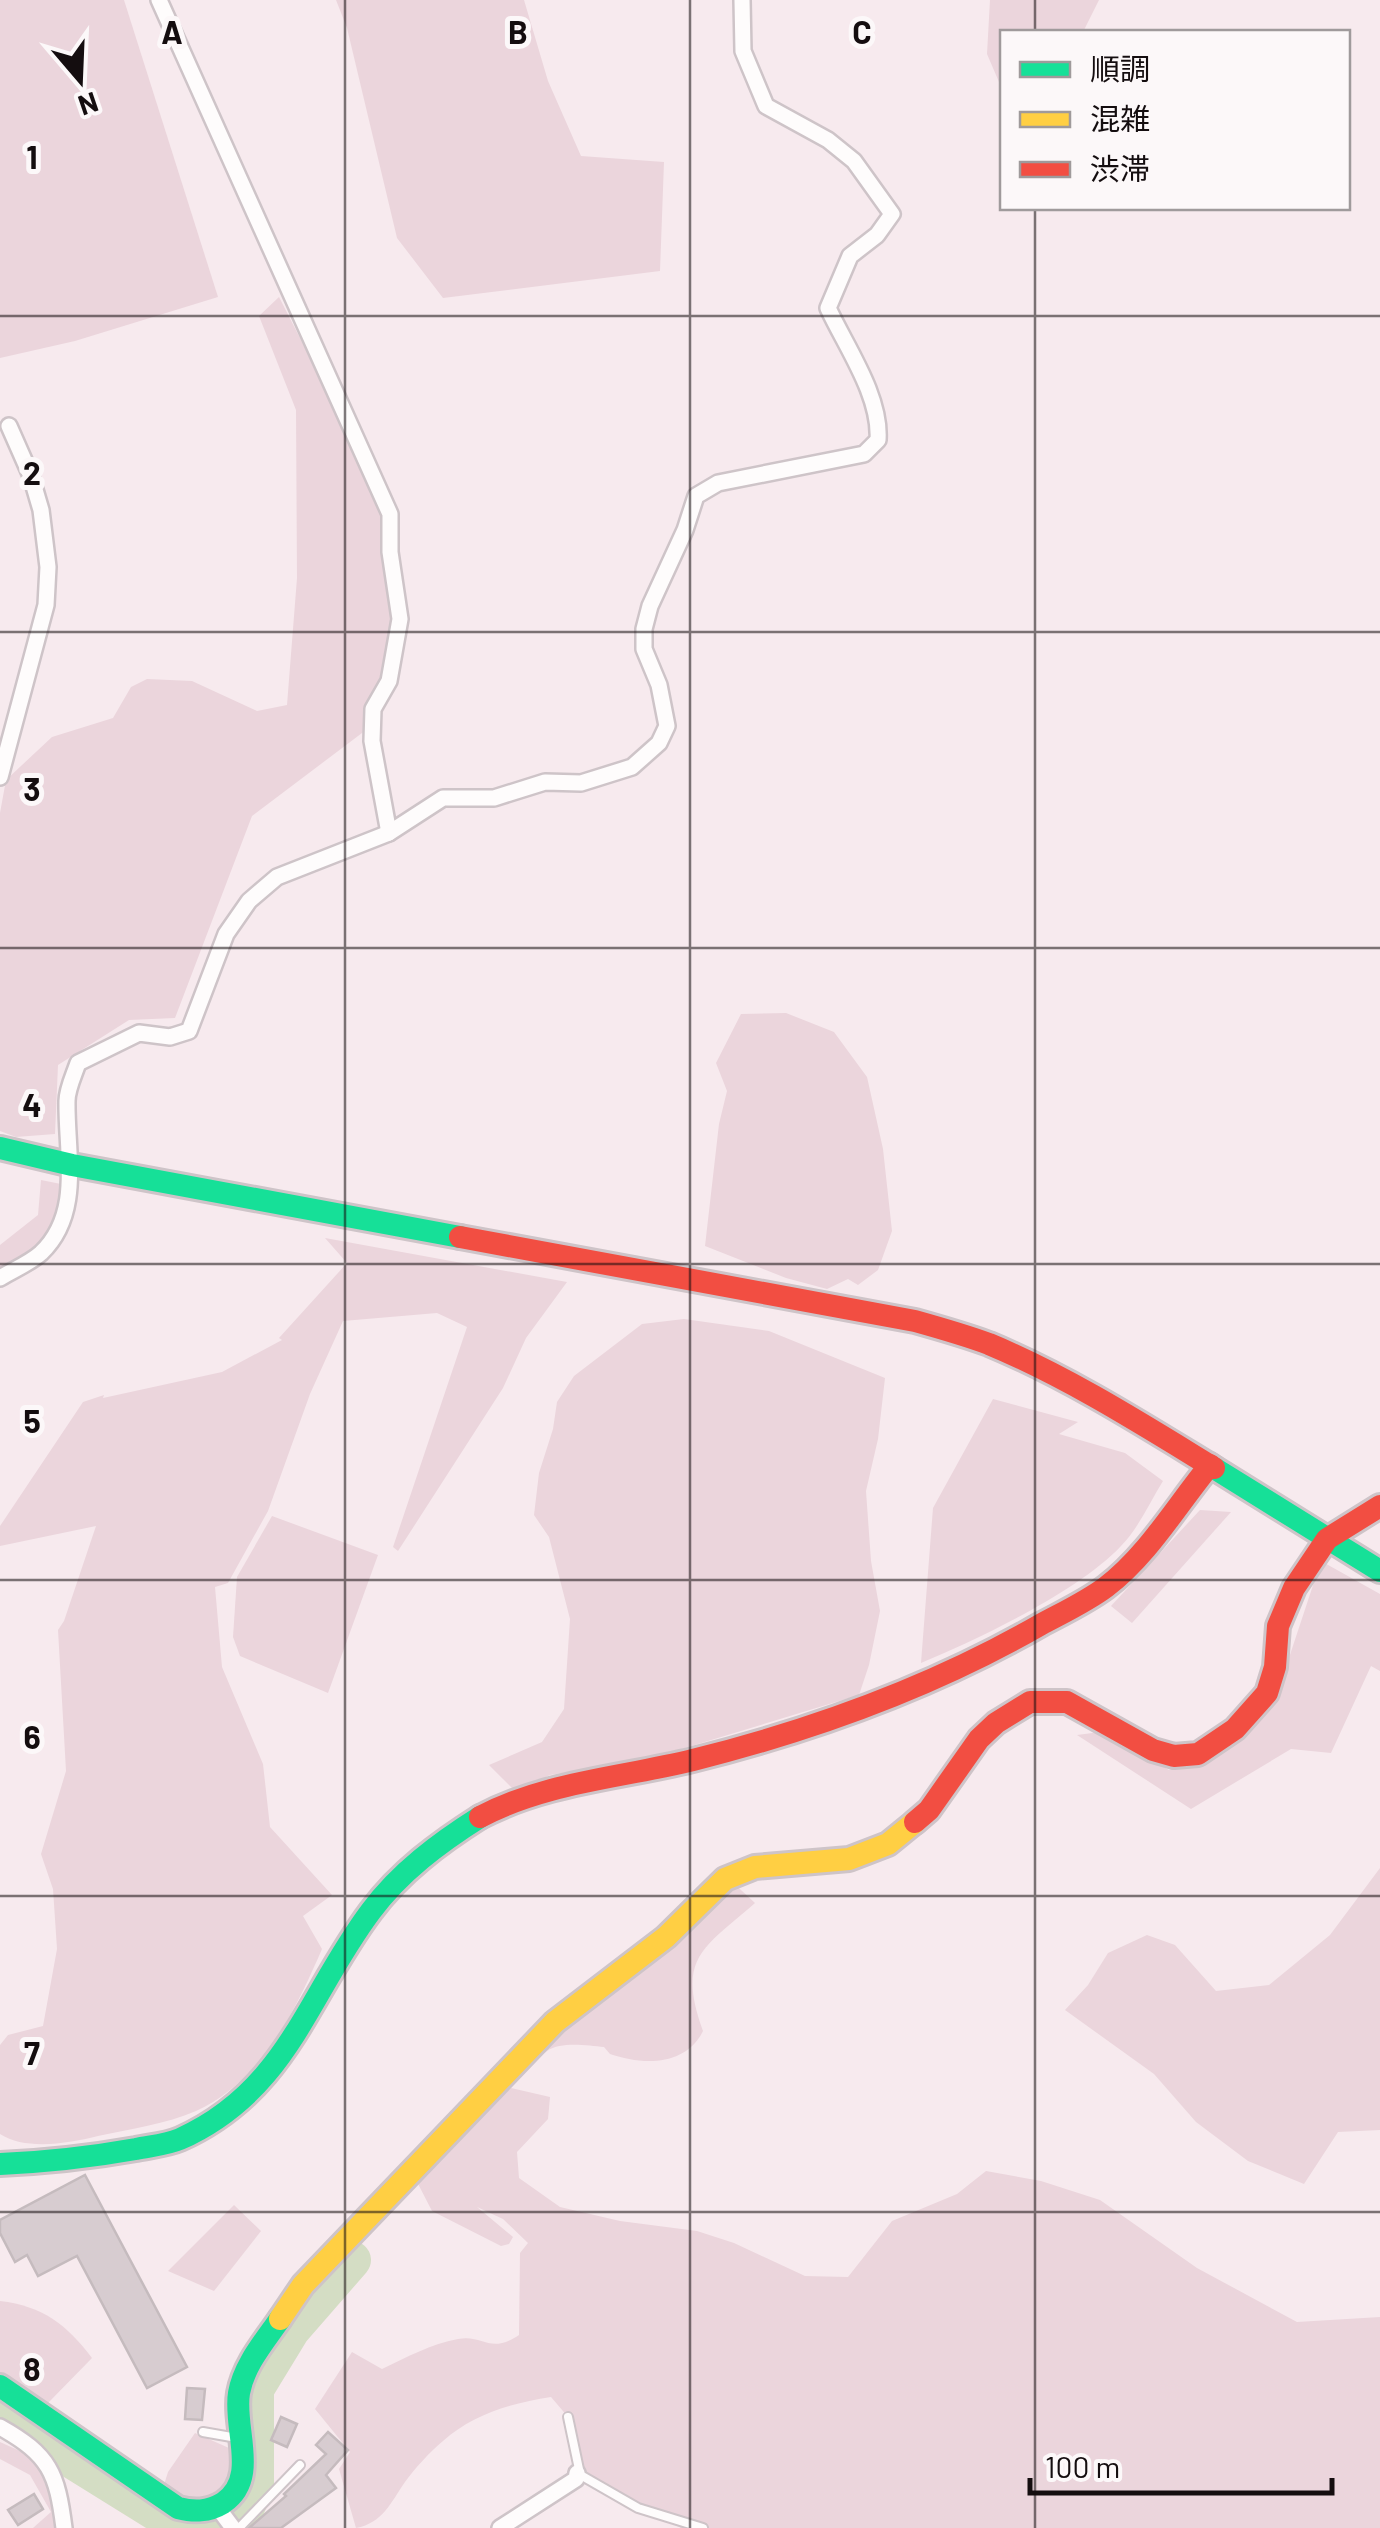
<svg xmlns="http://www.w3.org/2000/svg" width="1380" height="2528" font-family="Barlow,'Noto Sans JP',sans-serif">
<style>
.green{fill:#ebd5dc}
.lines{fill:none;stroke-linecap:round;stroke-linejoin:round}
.river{stroke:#d4ddc4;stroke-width:38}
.building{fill:#d7ccd0;stroke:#c5bbbe;stroke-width:2.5}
.lane-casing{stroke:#cec4c8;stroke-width:12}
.street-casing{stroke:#cec4c8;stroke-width:20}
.fast-casing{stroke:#cec4c8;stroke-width:28}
.slow-casing{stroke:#cec4c8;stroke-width:28}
.jam-casing{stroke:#cec4c8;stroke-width:28}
.lane{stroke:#fefcfc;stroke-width:8}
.street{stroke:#fefcfc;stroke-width:15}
.fast{stroke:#16e098;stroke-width:22}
.slow{stroke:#ffcf43;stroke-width:22}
.jam{stroke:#f24e42;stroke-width:22}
.grid{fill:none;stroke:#140d0f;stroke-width:2.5;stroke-opacity:0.55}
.grid-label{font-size:32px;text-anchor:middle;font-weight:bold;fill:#140d0f;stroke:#fcf8f9;stroke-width:10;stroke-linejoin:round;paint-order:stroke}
</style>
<rect width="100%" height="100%" fill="#f7eaee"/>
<g class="green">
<path d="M0 0H124L218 297 75 341 0 358Z"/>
<path d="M336 0H524L548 81 581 156 664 162 660 271 443 298 397 238 347 28Z"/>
<path d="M990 0H1099L1083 32H1002V89L987 54Z"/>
<path d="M279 297 387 508 400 619 366 730 252 816 175 1018 129 1020 58 1065 55 1134 16 1137 0 1131V813L6 780 52 737 113 718 131 687 147 679 192 681 257 711 287 705 297 578 296 410 259 316Z"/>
<path d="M786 1013 834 1032 867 1077 883 1149 892 1231 878 1270 858 1285 848 1279 827 1289 786 1278 705 1246 719 1124 727 1091 716 1063 741 1014Z"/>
<path d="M41 1180 61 1184C54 1237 44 1243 0 1268V1245L38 1215Z"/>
<path d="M325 1238 567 1282 526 1338 503 1388 398 1551 393 1547 467 1327 437 1313 343 1321 310 1394 268 1511 228 1583 215 1587 222 1667 263 1764 270 1827 332 1895 303 1916 322 1949C295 2011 262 2081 196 2111 166 2124 130 2129 98 2136 70 2143 26 2151 0 2134V2045L8 2035 43 2026 57 1949 53 1889 41 1854 66 1771 58 1630 64 1621 96 1526 0 1546V1526L83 1402 104 1395 103 1398 222 1372 282 1340 279 1338 347 1263Z"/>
<path d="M684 1319 769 1331 885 1378 878 1439 866 1491 871 1561 880 1611 869 1665 859 1695 685 1748 625 1763 550 1775 516 1792 489 1765 542 1742 564 1709 570 1619 549 1537 534 1515 539 1473 553 1429 557 1402 574 1376 642 1324Z"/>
<path d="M993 1399 1078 1422 1059 1434 1125 1453 1163 1481C1150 1502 1138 1529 1121 1546 1079 1591 979 1639 921 1663L933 1508Z"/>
<path d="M1200 1510 1231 1512 1132 1623 1111 1606Z"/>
<path d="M272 1516 378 1555 328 1693 240 1656 233 1637 237 1577Z"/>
<path d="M1321 1561 1380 1594V1671L1371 1666 1331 1753 1291 1749 1191 1809 1077 1735 1100 1732 1169 1770 1233 1745 1281 1682Z"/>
<path d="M1380 1868V2130L1338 2132 1304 2184 1248 2161 1196 2122 1154 2074 1065 2010 1088 1985 1108 1953 1147 1935 1175 1945 1216 1991 1269 1985 1330 1935Z"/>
<path d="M728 1878 755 1903C704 1948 676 1957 703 2031 685 2067 642 2065 610 2054L604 2047C588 2046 562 2041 547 2051 534 2059 529 2070 515 2076L528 2053Z"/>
<path d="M511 2088 550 2097 548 2119 517 2152 519 2178 560 2207 620 2221 697 2231 734 2243 805 2276 848 2277 892 2221 957 2194 986 2171 1041 2181 1100 2200 1197 2268 1297 2322 1380 2317V2528H681L577 2473 574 2424 551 2397C512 2403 473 2414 443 2441 430 2452 415 2468 405 2482 391 2502 383 2523 356 2528L339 2469 350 2452 315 2409 352 2352 382 2369C407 2357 431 2344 458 2339 484 2334 489 2355 519 2335L520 2253 528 2243 503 2219 477 2207 513 2237 509 2244 501 2246 432 2211 415 2178Z"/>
<path d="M234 2205 261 2231 214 2291 168 2271Z"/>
<path d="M0 2301C43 2306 67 2325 92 2358L48 2403 0 2379Z"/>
<path d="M195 2433 229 2448 234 2446 239 2472C215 2507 200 2505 163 2488L168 2472Z"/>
<path d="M0 2442 31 2456 44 2470 58 2528H33L51 2512 30 2475 0 2459Z"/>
</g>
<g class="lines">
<path class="river" d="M0 2415 166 2518 193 2527 219 2523 246 2507 255 2486V2389L291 2330 352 2260"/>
</g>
<g class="building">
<path d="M85 2175 187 2367 147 2388 77 2256 38 2276 27 2255 15 2262 0 2233V2220Z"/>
<path d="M187 2388 205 2389 202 2420 185 2419Z"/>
<path d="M281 2417 297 2424 287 2447 271 2440Z"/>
<path d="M328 2432 348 2450 326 2475 336 2488 281 2528H249L286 2496 284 2494 326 2454 316 2445Z"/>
<path d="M34 2494 43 2509 18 2525 8 2510Z"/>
</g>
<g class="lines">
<g class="lane-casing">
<g id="lane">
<path d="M568 2417 580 2474"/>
<path d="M203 2432 237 2438"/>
<path d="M577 2473 638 2508 703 2528"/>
<path d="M239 2528 300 2465"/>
</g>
</g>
<g class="street-casing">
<g id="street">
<path d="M159 0 390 514V552L400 619 389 681 373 709 372 741 389 833"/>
<path d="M0 777 46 605 48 567 41 510 31 476 9 426"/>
<path d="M0 1278C13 1270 30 1263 41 1253 83 1213 66 1152 67 1101 67 1089 74 1075 78 1063L139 1033 170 1037 189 1031 226 934 249 901 277 877 389 833 443 798H494L545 782 581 783 632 767 659 743 667 726 659 685 644 649V629L650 606 685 530 696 496 718 483 864 454 878 440C881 396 846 347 828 308L850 256 877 235 892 214 854 161 828 140 766 106 743 51 742 0"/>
<path d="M0 2427C50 2455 57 2473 64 2528"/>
<path d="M221 2512 233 2528"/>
<path d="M500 2528 576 2479 577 2473"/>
</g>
</g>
<g class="fast-casing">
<g id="fast">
<path d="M0 1148 72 1165 460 1237"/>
<path d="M1214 1468 1380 1571"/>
<path d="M0 2164C46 2162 91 2157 136 2149 150 2146 166 2145 180 2139 287 2091 307 1996 371 1911 400 1872 439 1843 480 1817"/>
<path d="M0 2386 178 2508C194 2512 208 2512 223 2503 260 2478 233 2429 239 2393 244 2365 264 2342 280 2319"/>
</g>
</g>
<g class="slow-casing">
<path id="slow" d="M280 2319 303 2285 555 2022 666 1937 725 1879 755 1867 849 1859 888 1844 915 1822"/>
</g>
<g class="jam-casing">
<g id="jam">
<path d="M460 1237 915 1321C940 1328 965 1335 989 1344 1068 1377 1142 1424 1214 1468"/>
<path d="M480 1817C546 1782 620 1778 693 1760 813 1730 932 1687 1040 1625 1062 1613 1086 1602 1106 1587 1148 1555 1177 1505 1210 1465"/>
<path d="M915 1822 929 1810 979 1739 996 1723 1030 1702H1067L1153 1750 1174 1756 1198 1754 1235 1729 1267 1693 1275 1667 1278 1626 1294 1588 1327 1539 1380 1506"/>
</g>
</g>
<use href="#lane" class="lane"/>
<use href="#street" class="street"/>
<use href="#fast" class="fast"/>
<use href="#slow" class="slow"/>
<use href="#jam" class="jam"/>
</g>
<path class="grid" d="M345 0V2528M690 0V2528M1035 0V32M1035 208V2528M0 316H1380M0 632H1380M0 948H1380M0 1264H1380M0 1580H1380M0 1896H1380M0 2212H1380"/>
<g class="grid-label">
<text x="172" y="44">A</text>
<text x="518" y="44">B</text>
<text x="862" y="44">C</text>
<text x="32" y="169">1</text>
<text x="32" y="485">2</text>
<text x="32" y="801">3</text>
<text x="32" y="1117">4</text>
<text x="32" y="1433">5</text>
<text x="32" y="1749">6</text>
<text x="32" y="2065">7</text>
<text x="32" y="2381">8</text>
</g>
<rect x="1000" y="30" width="350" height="180" fill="#fcf8f9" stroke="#9f9a9b" stroke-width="2.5"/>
<rect x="1020" y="62" width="50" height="15" fill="#16e098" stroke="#9f9a9b" stroke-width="2.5"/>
<text x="1090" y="80" font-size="30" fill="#140d0f">順調</text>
<rect x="1020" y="112" width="50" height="15" fill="#ffcf43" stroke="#9f9a9b" stroke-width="2.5"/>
<text x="1090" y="130" font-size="30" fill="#140d0f">混雑</text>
<rect x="1020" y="162" width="50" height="15" fill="#f24e42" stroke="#9f9a9b" stroke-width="2.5"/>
<text x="1090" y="180" font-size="30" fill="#140d0f">渋滞</text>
<g transform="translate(80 80) rotate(161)" stroke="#fcf8f9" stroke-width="8" paint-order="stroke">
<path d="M0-8L18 38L0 25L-18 38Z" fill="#140d0f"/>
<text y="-15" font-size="28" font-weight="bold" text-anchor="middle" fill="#140d0f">N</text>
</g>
<path d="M1030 2478v15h302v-15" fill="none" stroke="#140d0f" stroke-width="5"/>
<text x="1045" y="2478" font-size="30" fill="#140d0f" stroke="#fcf8f9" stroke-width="8" paint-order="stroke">100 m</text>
</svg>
